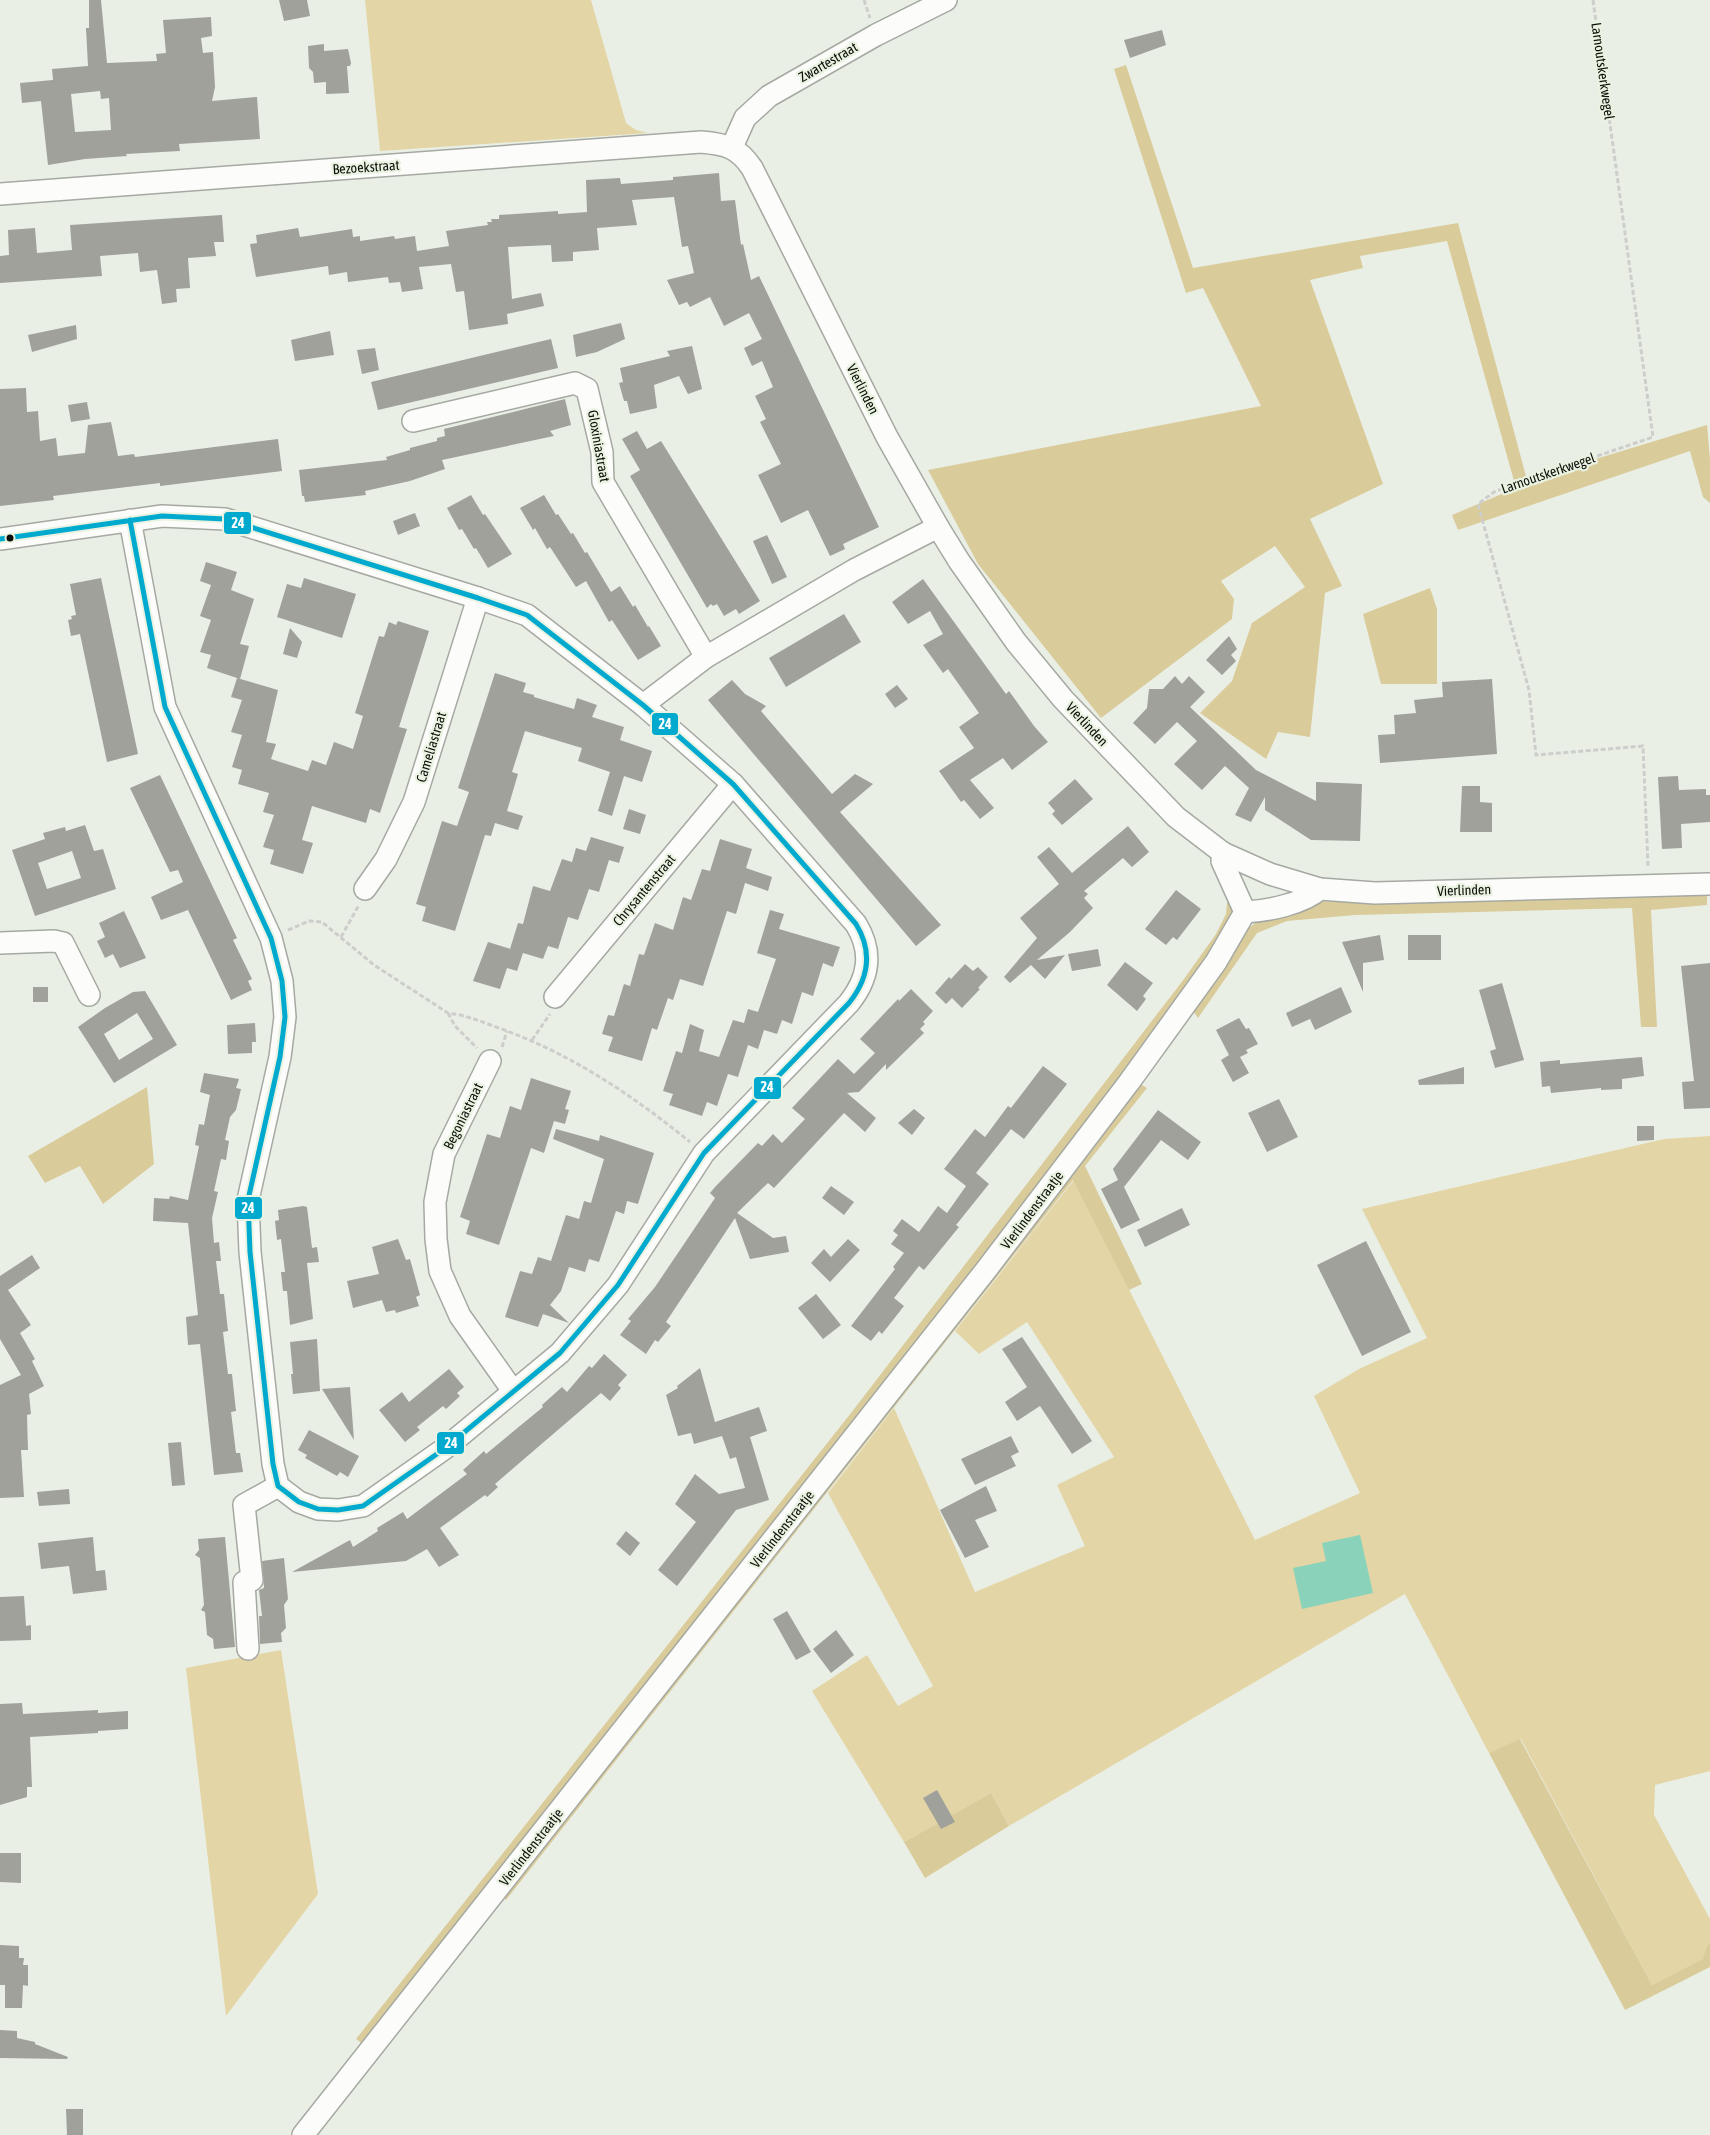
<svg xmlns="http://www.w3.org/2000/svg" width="1710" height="2135" font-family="'Asap Condensed',sans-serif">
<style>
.green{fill:#e3d5a5}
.forest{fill:#dacb9a}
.water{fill:#8ad3ba}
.building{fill:#9fa19a;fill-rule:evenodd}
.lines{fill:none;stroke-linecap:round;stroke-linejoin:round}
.street-casing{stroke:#a5a9a2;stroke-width:24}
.path{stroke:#cdcecc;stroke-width:3;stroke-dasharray:5 2.5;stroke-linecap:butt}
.street{stroke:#fcfdfb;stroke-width:21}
.bus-1-casing{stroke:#eaf3e2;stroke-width:9}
.bus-1{stroke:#00a9ce;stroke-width:5}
.bus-dot{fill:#0d100a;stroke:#eaf3e2;stroke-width:2}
.labels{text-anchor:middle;stroke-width:4.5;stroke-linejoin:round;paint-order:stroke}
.street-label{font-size:14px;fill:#0d100a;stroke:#eaf3e2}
.line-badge{stroke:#eaf3e2;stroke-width:2}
.badge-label{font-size:14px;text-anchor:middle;font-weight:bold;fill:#fff}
</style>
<rect width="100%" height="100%" fill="#eaefe6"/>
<g class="green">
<path d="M365 0H591L626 123 636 130 648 133 380 151Z"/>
<path d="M1710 1136V1771L1655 1785 1654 1815 1710 1919V1942L1707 1946 1704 1959 1652 1985 1521 1739 1489 1753 1405 1594 1009 1826 991 1793 904 1842 812 1691 867 1655 898 1706 933 1686 828 1493 894 1408 975 1592 1085 1546 1057 1485 1114 1457 1027 1322 979 1354 955 1331 1074 1180 1255 1540 1360 1493 1314 1396 1359 1369 1427 1338 1362 1209 1664 1139Z"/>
<path d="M281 1650 318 1894 226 2016 186 1668Z"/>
</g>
<g class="forest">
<path d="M1126 65 1193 268 1458 223 1527 480 1707 425 1710 460V503L1703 497 1690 451 1458 530 1452 515 1516 488 1447 241 1360 256 1363 268 1310 280 1383 484 1310 519 1342 586 1325 593 1310 737 1278 732 1266 759 1200 713 1232 681 1252 623 1305 587 1275 546 1221 581 1234 599 1232 619 1101 718 978 564 928 470 1261 406 1203 288 1186 293 1114 69Z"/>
<path d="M1430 588 1437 609V684H1381L1363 614Z"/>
<path d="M1707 891V905L1651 910 1657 1027H1641L1632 908 1355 915 1287 921 1257 933 1198 1018 1190 1007 1239 935 1268 914 1306 902Z"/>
<path d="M1228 894 1235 913 1221 943 1127 1076 1147 1088 1085 1166 1142 1284 1129 1290 1073 1180 506 1900 487 1887 366 2046 356 2039 851 1413 1184 979 1216 934 1226 914Z"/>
<path d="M147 1087 154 1164 103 1204 80 1166 45 1183 28 1156Z"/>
<path d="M1520 1739 1652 1985 1703 1959 1707 1946 1710 1942V1967L1625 2010 1489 1753Z"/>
<path d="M991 1793 1009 1826 925 1878 904 1842Z"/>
</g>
<path class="water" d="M1360 1535 1373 1593 1302 1609 1293 1568 1326 1561 1322 1543Z"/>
<g class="building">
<path d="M89 0H101L107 63 157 61 156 54 166 53 163 20 211 17 212 36 201 38 203 53 213 52 215 87 212 101 257 97 260 139 179 144 180 151 126 154 127 156 85 159 48 165 41 101 22 103 20 83 53 80 52 69 88 66 86 28H89ZM100 91 101 99 109 98 111 130 75 132 71 94Z"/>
<path d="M279 0H307L310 16 284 21Z"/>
<path d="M1162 30 1166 45 1130 58 1124 40Z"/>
<path d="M324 44V51L348 49 351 63 350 66H347L349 93 326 94V82L314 83 313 72 309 68 308 46Z"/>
<path d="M719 173 721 201 735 200 741 245 743 244 751 280 759 276 879 527 843 544 845 549 830 556 808 510 781 523 758 475 781 464 760 422 766 419 755 396 773 387 762 361 752 366 744 348 762 339 749 313 724 326 710 297 690 307 687 302 679 305 667 280 694 273 688 246 682 247 674 197 632 200 637 225 597 228 599 250 573 252V261L552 262 551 245 508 247 512 299 541 293 544 306 507 314 508 324 469 330 464 291 456 292 451 264 419 267 423 289 402 292 400 282 389 283 388 277 348 282 347 272 329 275 328 266 256 277 250 244 257 243 256 235 298 228 300 237 307 236 352 229 353 237 360 236V241L394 236 395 239 415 236 417 251 449 246 446 231 488 225 487 222H492L491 219H499V215L558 211V214L587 212 586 180 620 178 621 184 673 180V177Z"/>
<path d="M222 215 224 242H214L216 256 188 258 190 288 176 289 177 302 162 304 157 270 140 272 138 253 100 256 102 276 0 283V256L9 255 8 230 35 228 37 253 72 250 70 225Z"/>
<path d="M621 323 625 339 597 352 576 357 573 335Z"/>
<path d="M76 325 77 339 32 352 28 335Z"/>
<path d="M330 331 334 355 295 361 291 340Z"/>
<path d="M551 339 558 368 378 410 371 382Z"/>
<path d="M692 346 702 389 688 394 679 376 654 385 657 408 630 414 627 401H624L619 383 623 382 620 368 670 356 667 351Z"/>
<path d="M375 348 379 370 362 374 357 350Z"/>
<path d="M26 388 27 412 38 411 40 441 56 438 58 456 85 453 88 425 111 422 118 456 134 454 135 457 278 439 282 471 160 486V483L53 496 54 500 0 506V389Z"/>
<path d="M565 399 571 425 550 431 554 436 442 460 445 469 410 481 365 491 366 495 305 502 304 496H302L299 470 387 460 386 457 410 450V448L437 441V438L445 436 444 429Z"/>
<path d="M87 402 90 419 71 422 68 405Z"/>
<path d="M637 431 647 449 661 441 760 601 739 614 736 609 724 616 717 604 713 606 711 604 707 608 630 476 640 470 622 439Z"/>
<path d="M471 495 483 515 485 514 512 554 488 568 476 548 474 549 462 529 459 530 447 508Z"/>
<path d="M544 495 556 515 558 514 571 534 573 533 585 553 587 552 611 592 620 586 633 607 635 605 648 627 649 626 661 646 638 660 612 620 609 622 586 581 576 587 550 547 547 549 535 528 533 530 520 508Z"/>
<path d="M415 513 420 526 398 535 393 521Z"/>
<path d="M767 535 787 577 772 584 753 541Z"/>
<path d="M206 562 237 572 231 590 254 599 240 644 249 646 240 679 207 668 211 655 200 652 211 620 200 616 211 585 200 581Z"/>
<path d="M101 578 138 754 107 762 80 634 71 636 68 620 72 619 71 616 76 615 70 584Z"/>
<path d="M304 578 356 594 342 638 277 617 287 584 301 588Z"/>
<path d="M923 579 1006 694 1009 691 1034 726 1048 742 1012 770 1003 758 970 780 994 808 980 819 964 800 961 802 939 771 974 748 959 727 979 713 948 669 943 673 923 645 943 634 930 611 908 624 892 602Z"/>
<path d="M844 614 861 642 786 687 769 658Z"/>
<path d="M398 621 429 631 399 727 407 729 380 813 370 809 366 823 312 806 302 840 313 843 303 874 270 864 274 850 263 847 274 815 263 812 269 793 238 784 242 770 232 767 242 735 231 732 242 700 231 697 237 678 278 690 266 742 276 744 271 759 308 771 312 760 326 765 334 742 353 749 363 716 355 713 379 636 384 637 389 622 396 625Z"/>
<path d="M290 628 302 642 297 658 283 654Z"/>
<path d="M1229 636 1237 649 1231 655 1236 661 1222 675 1206 660Z"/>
<path d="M495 673 526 683 523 692 534 695V697L574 709 577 698 597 705 592 717 624 727 620 740 652 751 642 782 624 776 612 816 598 811 610 772 578 761 582 748 525 731 513 769 512 772 518 774 507 811 523 816 518 830 495 823 491 836 485 835 455 931 422 921 426 907 416 904 442 821 457 826 469 792 458 788Z"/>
<path d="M1175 676 1182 684 1189 676 1205 692 1190 707 1256 770 1316 801V782L1362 784 1360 841 1311 840 1265 810V797L1251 822 1235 815 1249 788 1225 766 1202 790 1174 764 1197 741 1177 722 1155 744 1133 723 1147 708 1149 689H1163Z"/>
<path d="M1492 679 1497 754 1380 763 1378 735 1395 734 1394 715 1416 713 1414 700 1443 697 1442 682Z"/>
<path d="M732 680 745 694 766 706 761 711 832 794 855 774 873 784 840 812 941 925 916 946 708 700Z"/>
<path d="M897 685 908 699 895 708 885 694Z"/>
<path d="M160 775 237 938 233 940 252 979 248 981 252 990 231 1000 188 910 161 920 151 897 183 882 178 870 170 872 130 788Z"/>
<path d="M1678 776 1679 790 1706 789V795H1710V822L1681 824 1682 848 1662 849 1658 777Z"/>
<path d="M1075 779 1093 799 1062 825 1052 814 1055 811 1048 803Z"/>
<path d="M1462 786H1480V802L1492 803V832H1460Z"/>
<path d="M629 809 646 815 640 834 623 829Z"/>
<path d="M85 825 94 851 103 849 116 889 35 916 12 850 45 839 43 833 65 827 66 831ZM72 851 81 878 47 889 38 863Z"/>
<path d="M1128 826 1149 852 1132 867 1123 858 1084 891 1088 894 1084 898 1093 908 1070 932 1037 960 1065 955 1045 979 1031 965 1010 983 1004 977 1037 938 1020 918 1059 884 1037 857 1049 847 1072 873Z"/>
<path d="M591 837 624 847 619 863 609 860 599 892 589 889 578 920 568 917 558 949 548 946 543 959 523 953 517 971 507 968 500 989 473 981 488 942 514 950 510 949 518 923 523 924 533 886 550 891 562 859 572 862 576 848 586 851Z"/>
<path d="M720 839 752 849 746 868 772 877 768 891 745 883 736 914 727 911 703 986 680 979 673 1000 668 998 657 1030 652 1028 642 1061 608 1051 613 1037 602 1034 608 1015 614 1016 624 984 630 986 639 954 644 955 655 923 673 930 683 897 691 900 702 869 710 871Z"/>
<path d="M1176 890 1201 909 1177 940 1173 937 1166 945 1145 929Z"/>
<path d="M770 910 784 914 779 929 840 947 833 967 823 963 813 996 802 992 792 1024 782 1020 777 1034 764 1030 758 1049 748 1045 738 1077 728 1074 717 1106 707 1102 702 1116 669 1105 673 1094 663 1091 676 1051 682 1053 690 1024 704 1030 699 1051 719 1057 733 1020 744 1023 748 1009 758 1012 776 959 757 953Z"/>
<path d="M124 911 146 958 120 968 113 954 105 958 97 941 105 937 99 923Z"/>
<path d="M1380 935 1384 960 1363 963V992L1342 942Z"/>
<rect x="1408" y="935" width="33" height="25"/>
<path d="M1098 949 1101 966 1072 971 1068 954Z"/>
<path d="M1125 962 1153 983 1143 996 1146 999 1137 1011 1107 985Z"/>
<path d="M1710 963V1108L1684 1109 1682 1082 1694 1081 1681 966Z"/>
<path d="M965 964 973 971 978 967 988 977 978 988 980 989 962 1008 952 998 946 1004 935 993 949 977 951 979Z"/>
<path d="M1502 983 1524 1060 1495 1068 1490 1051 1496 1049 1479 990Z"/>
<rect x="33" y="987" width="15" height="15"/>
<path d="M1341 987 1352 1012 1315 1030 1310 1019 1292 1027 1286 1013Z"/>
<path d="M911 989 933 1011 923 1022 925 1024 920 1029 924 1033 886 1070V1064L859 1092 847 1093 876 1118 865 1132 844 1113 774 1188 768 1183 737 1213 773 1238 786 1236 789 1252 750 1259 735 1218 666 1322 671 1326 658 1342 655 1340 646 1354 620 1335 631 1321 628 1319 655 1287 715 1198 710 1193 715 1187 758 1143 762 1146 773 1134 782 1143 805 1119 792 1108 838 1059 854 1074 875 1053 860 1039 898 999 899 1001Z"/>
<path d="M145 991 177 1045 114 1083 78 1027 105 1008 133 992ZM137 1013 153 1039 119 1060 104 1034Z"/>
<path d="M1239 1018 1246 1029 1249 1028 1258 1044 1246 1050 1248 1053 1240 1057 1249 1073 1233 1082 1221 1060 1229 1055 1216 1030Z"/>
<path d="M255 1023 256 1042H252V1053L228 1054 227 1025Z"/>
<path d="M1642 1057 1644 1076 1622 1079V1089L1601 1090V1088L1551 1093 1550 1086 1542 1087 1540 1062 1560 1060V1064Z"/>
<path d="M1043 1066 1067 1084 1024 1139 1011 1129 976 1173 989 1184 956 1225 959 1227 924 1270 919 1266 894 1298 904 1306 882 1334 879 1331 871 1341 851 1326 895 1269 893 1267 904 1253 891 1244 898 1235 893 1231 902 1219 919 1232 938 1206 947 1213 966 1186 944 1169 975 1129 985 1137 1008 1106 1011 1108Z"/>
<path d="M1464 1067V1084L1419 1085 1418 1080Z"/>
<path d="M204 1073 239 1079 236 1088 241 1089 236 1110 230 1117 225 1140 229 1141 226 1160 221 1159 214 1191 218 1192 212 1218 214 1243 219 1242 221 1261H216L220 1294H224L228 1331 223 1332 228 1374H232L236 1411 231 1412 236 1453H240L243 1472 214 1475 200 1344 188 1345 186 1317 198 1315 188 1223 153 1221 154 1198 169 1199 170 1196 188 1200 199 1146 195 1145 199 1124 204 1125 210 1095 200 1092Z"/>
<path d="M531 1078 571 1091 565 1109 569 1110 565 1124 554 1121 544 1153 531 1148 499 1245 466 1234 470 1221 460 1217 487 1134 500 1138 510 1106 521 1110Z"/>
<path d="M1279 1099 1298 1137 1267 1152 1248 1113Z"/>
<path d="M914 1109 925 1118 912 1135 898 1123Z"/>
<path d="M1158 1110 1201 1142 1188 1160 1161 1140 1124 1187 1140 1220 1121 1229 1101 1189 1118 1180 1113 1169Z"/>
<path d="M1637 1126H1654V1140L1637 1141Z"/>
<path d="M556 1129 599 1141 600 1135 654 1153 638 1204 627 1201 624 1214 616 1211 599 1262 589 1259 585 1272 569 1267 561 1291 550 1305 569 1323 543 1314 538 1327 505 1317 520 1271 532 1274 538 1257 551 1261 566 1215 579 1219 584 1201 591 1203 604 1159 553 1139Z"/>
<path d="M831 1186 854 1202 844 1215 822 1198Z"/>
<path d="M303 1206 307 1207 312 1248 317 1247 319 1262 307 1263 313 1319 290 1325 287 1291H283L281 1272H285L281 1239 277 1240 275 1221 279 1220 278 1210Z"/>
<path d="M1182 1208 1190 1225 1145 1247 1137 1230Z"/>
<path d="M398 1239 406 1260 410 1259 420 1295 416 1297 419 1306 396 1313 395 1310 386 1312 382 1300 353 1308 347 1281 379 1274 372 1247Z"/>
<path d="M848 1239 860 1250 830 1282 811 1263 824 1249 831 1257Z"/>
<path d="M1366 1241 1411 1332 1362 1356 1317 1265Z"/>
<path d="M32 1255 40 1268 8 1290 31 1325 20 1333 35 1359 32 1361 44 1386 29 1394 31 1414 27 1415 28 1450H21L24 1497 0 1498V1385L21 1375 0 1339V1276Z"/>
<path d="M816 1294 841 1325 823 1339 798 1308Z"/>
<path d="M1022 1337 1092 1441 1072 1454 1040 1406 1017 1421 1005 1402 1027 1387 1002 1349Z"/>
<path d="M317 1339 320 1391 293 1394 291 1374H293L290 1342Z"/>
<path d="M604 1354 627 1375 618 1385 621 1388 610 1401 601 1393 495 1484 498 1487 487 1497 485 1495 440 1528 459 1555 439 1567 427 1549 406 1561 292 1572 350 1540 353 1547 378 1531 377 1528 403 1512 407 1519 467 1474 463 1470 484 1451 486 1454 543 1407 542 1405 562 1387 567 1392 589 1366 592 1368Z"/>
<path d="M700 1368 715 1422 759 1407 767 1431 750 1437 769 1500 736 1510 677 1586 658 1570 696 1522 675 1504 695 1474 719 1494 745 1488 736 1457 730 1459 722 1436 694 1444 691 1433 678 1436 666 1395 678 1388 677 1386Z"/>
<path d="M449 1369 464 1387 457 1393 460 1396 446 1409 443 1406 417 1427 420 1430 405 1442 379 1410 402 1392 409 1402Z"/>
<path d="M350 1387 354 1440 322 1389Z"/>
<path d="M309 1430 359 1456 348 1477 340 1472 337 1476 305 1458 307 1455 298 1450Z"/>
<path d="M1011 1436 1019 1452 1011 1456 1016 1466 975 1485 961 1459Z"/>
<path d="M181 1442 185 1485 172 1486 168 1443Z"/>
<path d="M986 1486 997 1511 975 1520 989 1547 965 1558 940 1510Z"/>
<path d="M69 1489 70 1504 39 1506 37 1492Z"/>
<path d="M626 1531 640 1543 630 1556 616 1544Z"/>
<path d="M93 1537 96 1571 105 1570 107 1590 73 1594 69 1566 41 1569 38 1543Z"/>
<path d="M225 1537 235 1647 214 1649 213 1639 207 1635 205 1612 201 1610 204 1605 202 1582 200 1558 195 1555 199 1550 198 1539Z"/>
<path d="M284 1558 288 1599 284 1605 286 1628 281 1633 282 1642 260 1644 259 1616H262L259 1590 264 1588 262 1561Z"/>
<path d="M24 1596 26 1626 31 1625V1640L0 1641V1597Z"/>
<path d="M787 1611 811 1652 796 1660 773 1619Z"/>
<path d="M836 1630 854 1655 831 1673 813 1649Z"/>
<path d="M22 1703 23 1714 98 1710V1713L128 1711V1729L98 1731V1733L30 1737 32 1787H27V1797L0 1805V1704Z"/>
<path d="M937 1790 955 1822 941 1829 923 1798Z"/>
<path d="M0 1853H21V1883L0 1882Z"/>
<path d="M0 1945 19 1946V1958H24L23 1965H28V1986L23 1985 22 2008H5V1985H0Z"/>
<path d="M0 2030 17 2031V2038L35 2042V2044L68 2057 67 2059 0 2058Z"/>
<path d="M66 2109H83V2135H67Z"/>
</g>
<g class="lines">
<g class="street-casing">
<g id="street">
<path d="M732 147 745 118 769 96 876 35 946 0"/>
<path d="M0 194 701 142C725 144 738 147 752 168L887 437 938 527 959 561 1016 642 1063 699 1176 817 1223 853 1270 874 1320 889 1375 893 1710 884"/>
<path d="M413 421 575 383 587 389 602 452 603 482 706 657"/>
<path d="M0 539 162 516 225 519 478 598 527 615 643 705 733 784 856 924C873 952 869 978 849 1003L704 1153 618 1285 560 1353 444 1449 363 1506 338 1510 318 1509 299 1502 278 1486 273 1464 250 1252 248 1200 280 1057 285 1017 282 981 271 938 165 707 130 520"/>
<path d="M643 705 706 657 854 570 938 527"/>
<path d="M1223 853 1222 861 1245 912"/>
<path d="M365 889 386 859 414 802 478 598"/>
<path d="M1245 912C1267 911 1303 904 1320 889"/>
<path d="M0 943 54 941 63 943 89 995"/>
<path d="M555 997 733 784"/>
<path d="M490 1061 444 1154 435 1202 436 1239 440 1271 460 1316 513 1391"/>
<path d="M248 1649 244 1582 252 1580 244 1505 278 1486"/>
<path d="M303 2135 986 1270 1130 1081 1216 962 1245 912"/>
</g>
</g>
<g class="path">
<path d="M864 0 870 18"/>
<path d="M1593 0 1653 437 1506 487 1494 492 1478 504 1529 690 1536 755 1643 746 1648 866"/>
<path d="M288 930 309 921 322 922 374 965 448 1013C465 1015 480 1021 496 1027 568 1052 631 1094 690 1142"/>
<path d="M341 937 359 905"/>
<path d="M448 1013 455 1026 477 1048"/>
<path d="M532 1040 550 1014"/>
<path d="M502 1047 507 1031"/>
</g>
<use href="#street" class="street"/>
<g class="bus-1-casing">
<path id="bus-1" d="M0 539 162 516 225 519 478 598 527 615 643 705 733 784 856 924C873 952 869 978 849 1003L704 1153 618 1285 560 1353 444 1449 363 1506 338 1510 318 1509 299 1502 278 1486 273 1464 250 1252 248 1200 280 1057 285 1017 282 981 271 938 165 707 130 520"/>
</g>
<use href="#bus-1" class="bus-1"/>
</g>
<circle class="bus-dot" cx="10" cy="538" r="4.5"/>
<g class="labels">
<g class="street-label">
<text transform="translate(828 62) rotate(-30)" y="5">Zwartestraat</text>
<text transform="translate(1603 71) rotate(82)" y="5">Larnoutskerkwegel</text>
<text transform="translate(366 167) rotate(-4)" y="5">Bezoekstraat</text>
<text transform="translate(863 389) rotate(63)" y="5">Vierlinden</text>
<text transform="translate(599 446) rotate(80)" y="5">Gloxiniastraat</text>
<text transform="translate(1548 473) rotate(-19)" y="5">Larnoutskerkwegel</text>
<text transform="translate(1087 724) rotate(47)" y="5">Vierlinden</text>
<text transform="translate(431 747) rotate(-73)" y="5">Cameliastraat</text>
<text transform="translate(644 890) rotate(-50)" y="5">Chrysantenstraat</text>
<text transform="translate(1464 890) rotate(-2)" y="5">Vierlinden</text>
<text transform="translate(463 1116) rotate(-64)" y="5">Begoniastraat</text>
<text transform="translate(1032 1210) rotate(-53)" y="5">Vierlindenstraatje</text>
<text transform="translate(782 1529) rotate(-52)" y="5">Vierlindenstraatje</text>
<text transform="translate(531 1847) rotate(-52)" y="5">Vierlindenstraatje</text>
</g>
</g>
<g class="line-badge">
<rect x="223" y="511" width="29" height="24" rx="5" fill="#00a9ce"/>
<rect x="651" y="712" width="28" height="24" rx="5" fill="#00a9ce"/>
<rect x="753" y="1076" width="29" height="24" rx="5" fill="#00a9ce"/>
<rect x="234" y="1196" width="29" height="24" rx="5" fill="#00a9ce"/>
<rect x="436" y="1431" width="29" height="24" rx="5" fill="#00a9ce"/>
</g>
<g class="badge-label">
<text x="238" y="528">24</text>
<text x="665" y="729">24</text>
<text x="767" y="1092">24</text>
<text x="248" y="1213">24</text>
<text x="451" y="1448">24</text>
</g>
</svg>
